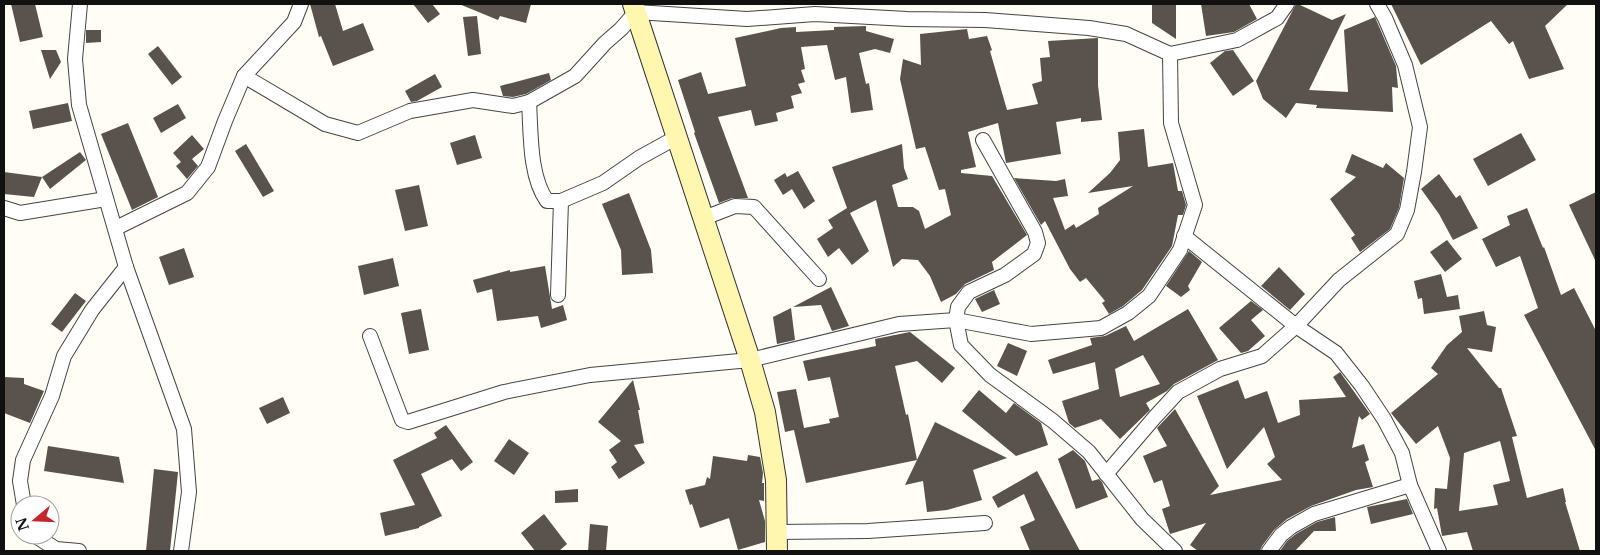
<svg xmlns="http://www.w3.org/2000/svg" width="1600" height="555" font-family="'Libre Baskerville',serif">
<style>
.building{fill:#5a524d;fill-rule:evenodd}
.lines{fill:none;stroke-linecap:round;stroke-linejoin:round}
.street-casing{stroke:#444;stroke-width:16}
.secondary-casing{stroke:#333;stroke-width:22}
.street{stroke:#fff;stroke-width:14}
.secondary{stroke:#fff6b0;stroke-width:20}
</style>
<rect width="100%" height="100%" fill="#fffdf5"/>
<g class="building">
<path d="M11 4H35L43 37 20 42Z"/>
<path d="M310 4H335L343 31 363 23 374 50 333 66 321 36 319 37Z"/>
<path d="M413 4H432L440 14 428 23Z"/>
<path d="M459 4H531L526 23 500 16 498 20Z"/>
<path d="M1152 4H1176V39L1152 23Z"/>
<path d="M1201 4H1249L1257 19 1234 32 1206 36Z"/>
<path d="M1296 4H1298L1332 20 1346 14 1309 90 1348 92 1344 30 1375 17 1396 66 1398 88 1392 87 1393 112 1316 108 1317 105 1296 103 1286 118 1263 99 1256 81Z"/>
<path d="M1391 4H1568L1545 26 1564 69 1529 79 1513 41 1509 44 1491 21 1421 65Z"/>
<path d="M477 16 481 54 468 56 463 17Z"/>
<path d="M866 26V31L894 39 890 53 875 49 859 53 866 84 869 83 873 110 851 113 846 77 835 80 827 45 801 47 805 69 801 70 805 82 798 84 802 93 791 96 794 108 776 113 778 121 755 126 751 110 718 117 748 198H732L719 203 694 133 695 132 678 80 701 72 708 94 746 86 735 38 781 28 796 27V32L834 30V27Z"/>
<path d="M967 29 969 39 987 36 992 50 990 51 1007 110 1038 104 1032 84 1042 81 1040 58 1050 57 1048 41 1098 38V85L1102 120 1081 122V118L1056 122 1061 154 1006 163 998 123 968 132 976 167 961 170V173L992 176 1027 235 992 262 994 270 965 284 956 294 941 302 930 276 918 260 902 259 893 267 876 200 850 213 869 251 852 265 839 248 828 257 817 239 833 228 828 220 847 208 832 167 902 144 904 168 908 179 892 185 898 207H913L919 211 925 229 951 215 945 189 939 190 925 147 916 149 900 79 903 59 921 65 920 34Z"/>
<path d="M86 30H101V42L86 43Z"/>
<path d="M158 46 182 77 172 85 148 54Z"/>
<path d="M41 50H56L61 62 50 79Z"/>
<path d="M1233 50 1254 81 1233 96 1210 63 1225 51Z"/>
<path d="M549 73 551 80 526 94 513 97 503 96 500 86Z"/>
<path d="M435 74 442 87 417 101 411 102 405 91Z"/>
<path d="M68 103 72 121 33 129 29 111Z"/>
<path d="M178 104 186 118 161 133 153 118Z"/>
<path d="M128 123 158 197 132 210 101 134Z"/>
<path d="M1144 129 1148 167 1173 163 1178 191H1182L1186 205 1183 215H1178L1172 246 1142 290 1123 306 1109 314 1102 303 1105 301 1086 278 1080 282 1070 269 1045 221 1041 225 1014 178 1056 181 1065 179 1068 196 1053 198 1065 230 1074 224 1076 228 1099 214 1098 208 1133 186 1088 193 1110 173 1120 160 1118 132Z"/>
<path d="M1521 133 1536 160 1488 186 1473 159Z"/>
<path d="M192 135 204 149 192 159 198 166 187 179 176 166 181 162 173 153Z"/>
<path d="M475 135 482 158 457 165 450 143Z"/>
<path d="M246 144 274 191 263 197 235 151Z"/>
<path d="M80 152 86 160 50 189 42 177Z"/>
<path d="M1352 154 1383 168 1386 163 1404 178 1399 208 1390 229 1360 252 1351 238 1355 235 1330 199 1356 177 1345 172Z"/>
<path d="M798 171 815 201 804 209 792 189 783 195 774 180 785 173 787 177Z"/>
<path d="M4 172 42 177 34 197 4 194Z"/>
<path d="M1439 174 1456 198 1460 195 1478 228 1453 240 1439 214 1421 189Z"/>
<path d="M419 185 428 226 405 231 395 190Z"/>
<path d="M1596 192V262L1569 205Z"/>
<path d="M629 193 651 250 653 273 622 275 621 250 602 204Z"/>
<path d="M1527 208 1543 248 1544 247 1561 295 1574 288 1596 331V451L1524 315 1538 308 1520 256 1496 267 1482 239 1510 225 1507 216Z"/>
<path d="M1447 240 1462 259 1445 272 1430 252Z"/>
<path d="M184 248 194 277 169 285 159 257Z"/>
<path d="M1189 251 1202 262 1188 286 1190 290 1181 297 1166 286Z"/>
<path d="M393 258 399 286 364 295 358 266Z"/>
<path d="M545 266 552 309 563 305 567 320 541 328 538 316 497 321 492 289 477 293 473 280 510 270V272Z"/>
<path d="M1279 267 1305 294 1290 310 1261 286Z"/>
<path d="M1441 274 1447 297 1458 295 1460 309 1424 314 1422 298 1418 299 1414 281Z"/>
<path d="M831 287 849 326 832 331 821 305 793 307Z"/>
<path d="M994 290 1000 304 982 312 975 299Z"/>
<path d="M75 293 86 301 62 332 51 324Z"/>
<path d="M1251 301 1263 310 1251 320 1265 336 1248 351 1241 353 1219 328Z"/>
<path d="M791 308 795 340 777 344 773 317Z"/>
<path d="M421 309 429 350 409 354 401 313Z"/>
<path d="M1188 309 1218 360 1174 384 1167 391 1146 403 1150 410 1120 439 1101 419 1075 428 1069 423 1062 401 1099 389 1095 362 1053 374 1048 360 1092 345 1090 338 1105 336 1126 326 1134 341ZM1143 355 1160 384 1120 397 1115 369Z"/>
<path d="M1484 311 1487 325 1496 327 1492 352 1467 348 1499 388H1501L1517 436 1512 437 1527 498 1563 488 1566 502H1565L1580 551H1473L1467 532 1442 536 1437 508 1434 509 1435 488 1447 489 1450 458 1438 426 1416 444 1391 413 1438 374 1431 368 1447 345 1462 332 1459 316ZM1500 441 1510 481 1493 485 1498 505 1459 511 1464 453Z"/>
<path d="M910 332 955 368 942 383 917 361 895 366 906 415 908 414 917 460 935 422 1007 458 973 470 982 500 947 510 927 512 923 481 905 485 917 460 806 483 794 430 785 432 777 392 796 389 804 428 830 423 829 419 839 417 830 377 808 381 803 361 876 346 875 339Z"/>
<path d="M1008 343 1027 351 1017 376 997 366Z"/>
<path d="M1340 372 1370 414 1362 420 1359 416 1352 448 1364 444 1369 460 1365 462 1373 487 1356 490 1311 506 1287 519 1274 530 1262 546 1260 551H1198L1190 545 1206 523 1170 534 1162 509 1170 506 1162 480 1154 483 1143 456 1167 446 1157 428 1175 409 1219 486 1210 495 1282 480 1267 464 1275 457 1264 427 1227 469 1197 396 1238 380 1245 399 1267 391 1278 423 1300 415 1299 400 1346 397 1333 377Z"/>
<path d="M4 377 24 378V384L44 391 30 423 4 413Z"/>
<path d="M633 380 640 410H638L644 443 634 445 645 463 619 479 611 467 617 462 609 450 621 441 598 422Z"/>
<path d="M979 390 1006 413 1014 403 1041 423 1048 445 1016 456 962 411Z"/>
<path d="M283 397 290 413 267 424 259 408Z"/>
<path d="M446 425 473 462 461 471 452 459 421 474 442 516 419 527V528L385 536 380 513 415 505 393 460 437 438 434 433Z"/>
<path d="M509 439 529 453 514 475 494 461Z"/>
<path d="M48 446 119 457 124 483 44 471Z"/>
<path d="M1073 450 1085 461 1092 481 1099 479 1102 482 1108 497 1076 509 1058 459Z"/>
<path d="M748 455 760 457 763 473 762 483H764V501L759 500 765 521V542L738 550 729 518 700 528 692 504 690 505 685 490 705 485 707 477 710 479 713 456 747 461Z"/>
<path d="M154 469 178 472 170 551H146Z"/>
<path d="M1037 471 1080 551H1030L1020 527 1035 520 1024 494 998 508 992 497Z"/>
<path d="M578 489V502L555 503V491Z"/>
<path d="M1407 499 1413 514 1371 524 1367 507Z"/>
<path d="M544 514 567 544 559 551H535L521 533Z"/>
<path d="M1335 517 1336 531H1314L1295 551H1280L1287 541 1296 534 1317 522Z"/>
<path d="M590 524 608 526 606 551H588Z"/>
</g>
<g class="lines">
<g class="street-casing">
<g id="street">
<path d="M80 4 75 59 79 105 126 267 184 429 189 492 181 551"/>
<path d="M244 76 325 124 358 133 410 111 473 100 513 106 529 102 575 76 605 43 621 29 636 12 747 19 815 14 907 19 985 20 1089 28 1126 34 1170 54 1237 40 1277 18 1287 4"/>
<path d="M529 102C531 132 529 176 547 201H561L603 183 639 158 677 137"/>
<path d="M983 140 1035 232 1038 243 1034 254 1005 275 969 292 958 307 956 320 961 345 990 375 1053 421 1089 452 1142 519 1175 551"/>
<path d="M4 208 20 213 106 199"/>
<path d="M704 218 735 206 754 207 819 279"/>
<path d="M116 228 187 193 208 167 225 121 244 76 294 22 301 4"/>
<path d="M1184 236 1296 326 1336 353 1362 386 1384 419 1402 453 1410 485 1439 551"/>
<path d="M558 295 561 201"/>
<path d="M370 336 402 420 408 422 504 392 590 375 750 360 899 324 956 320 1031 334 1101 328 1128 313 1149 296 1180 250 1195 205 1171 123 1170 54"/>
<path d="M1106 474 1155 417 1178 392 1220 369 1262 356 1296 326 1339 280 1397 234 1407 210 1414 172 1420 127 1405 65 1385 18 1377 4"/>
<path d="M24 505 20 481 23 460 52 396 64 356 92 310 126 267"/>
<path d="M777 532 868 531 985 523"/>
<path d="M34 535 56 549 79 551"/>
<path d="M1269 551 1281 535 1291 527 1314 514 1410 485"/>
</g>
</g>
<g class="secondary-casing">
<path id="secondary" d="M633 4 750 360 765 412 776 480 777 551"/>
</g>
<use href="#street" class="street"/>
<use href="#secondary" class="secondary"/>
</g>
<rect width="1600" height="555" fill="none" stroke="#111111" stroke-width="10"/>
<g transform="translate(35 520) rotate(251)"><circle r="24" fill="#ffffff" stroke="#a0a0a0"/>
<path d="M0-4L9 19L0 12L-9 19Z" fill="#c4262e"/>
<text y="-8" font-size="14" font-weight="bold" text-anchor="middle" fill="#111111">N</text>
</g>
</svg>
